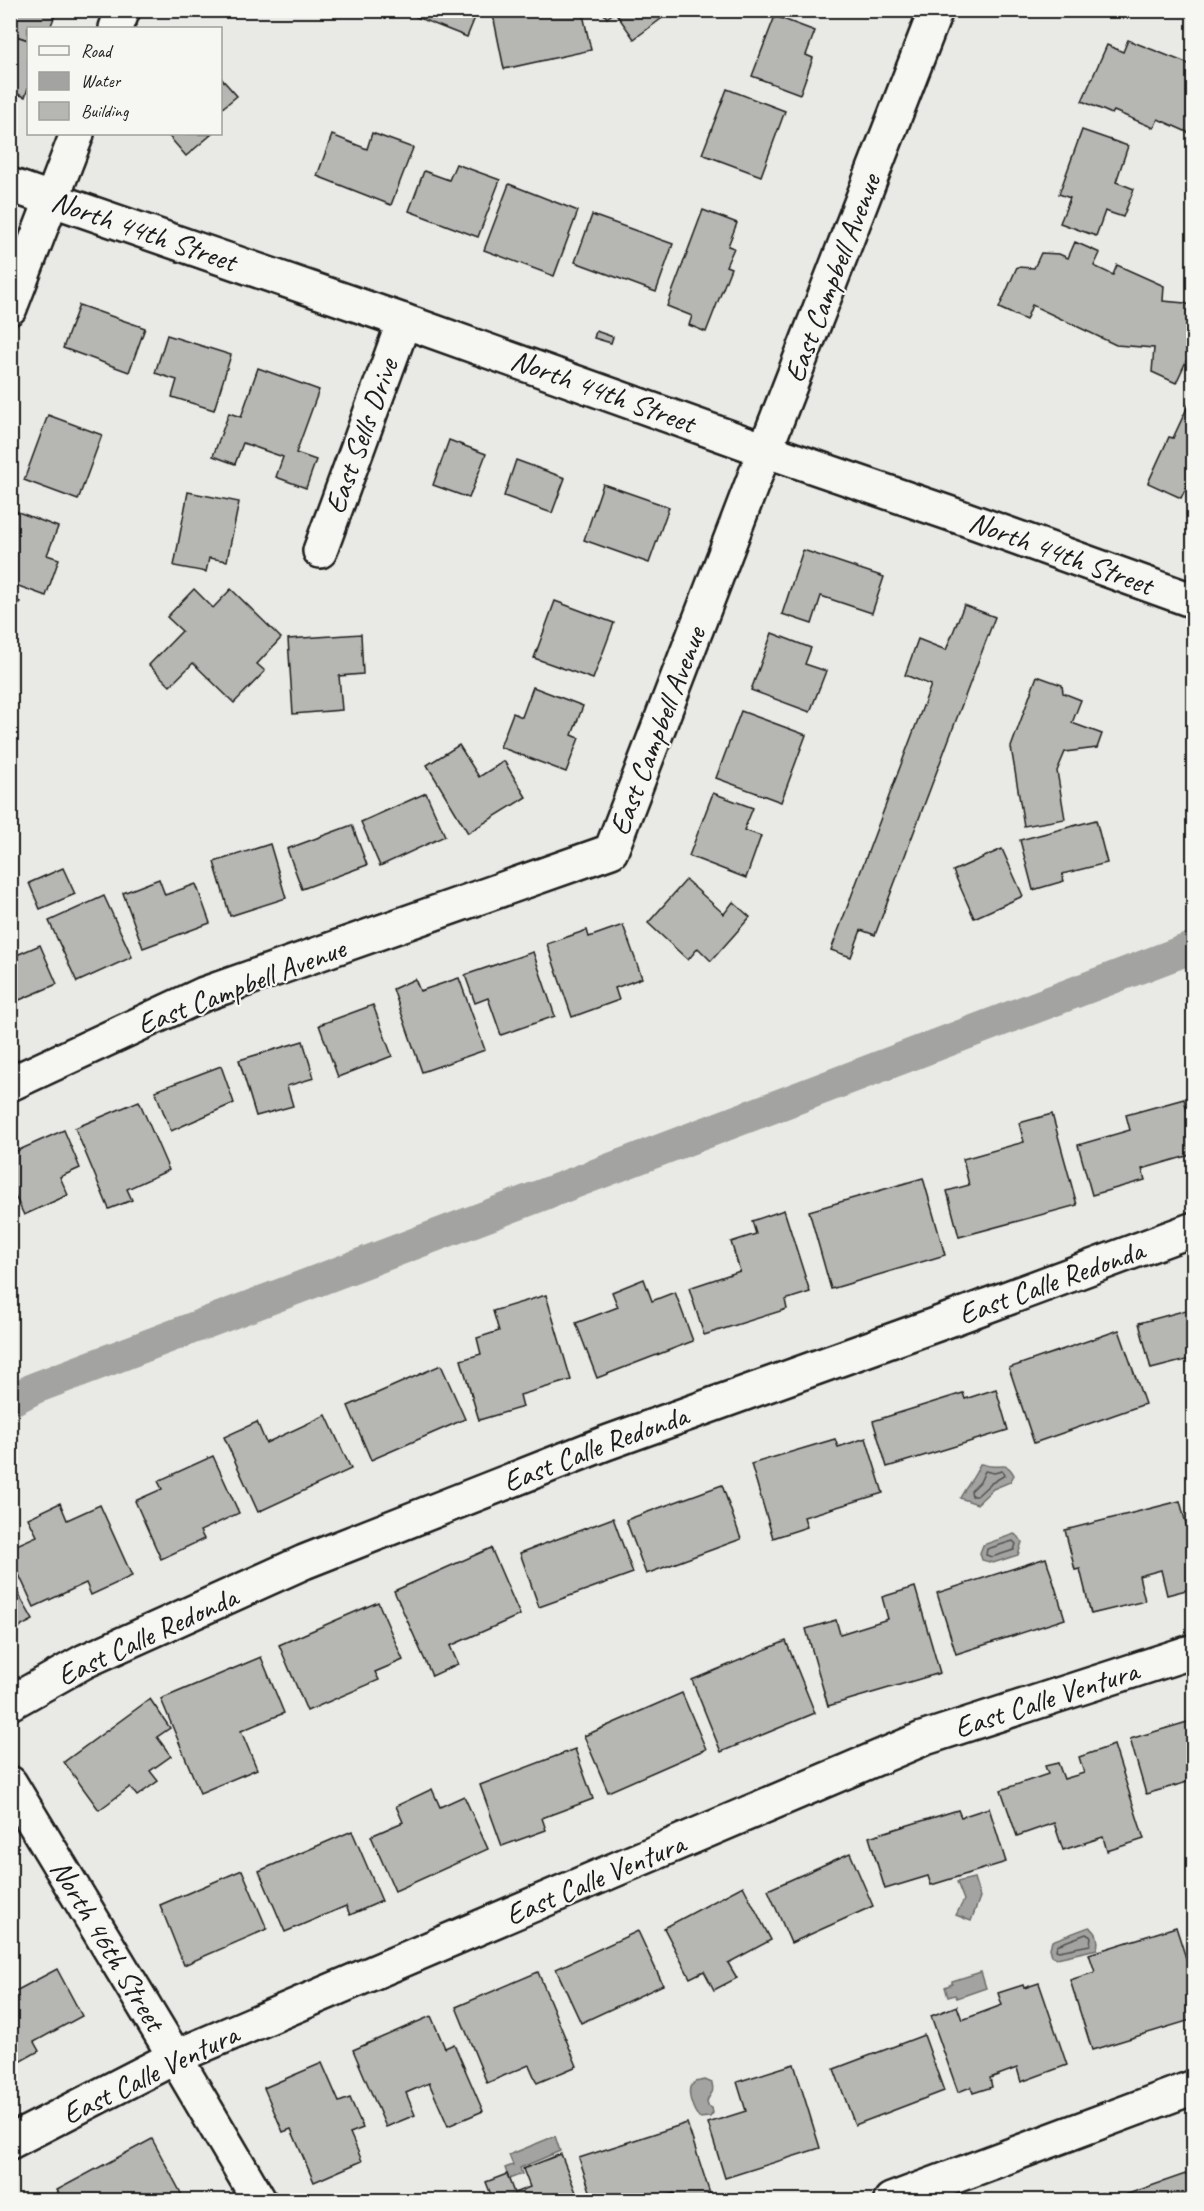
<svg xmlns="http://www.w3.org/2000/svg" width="1204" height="2211" viewBox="0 0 1204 2211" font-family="Caveat,sans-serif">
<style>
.water{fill:#a3a3a1;stroke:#6d6d6c;stroke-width:1.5}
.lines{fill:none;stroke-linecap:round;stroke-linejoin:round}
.shore{stroke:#525251;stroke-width:1.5}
.canal{stroke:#a3a3a1;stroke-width:32}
.building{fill:#b6b6b3;stroke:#1c1c1c;stroke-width:1.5}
.street-casing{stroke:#1c1c1c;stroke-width:38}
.secondary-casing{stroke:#1c1c1c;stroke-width:38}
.primary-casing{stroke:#1c1c1c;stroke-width:38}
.street{stroke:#f6f6f2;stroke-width:33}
.secondary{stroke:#f6f6f2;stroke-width:33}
.primary{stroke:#f6f6f2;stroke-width:33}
.labels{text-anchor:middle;stroke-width:4.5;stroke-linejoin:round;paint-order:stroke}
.street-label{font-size:30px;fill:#1c1c1c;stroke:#f6f6f2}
</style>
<rect width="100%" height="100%" fill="#e9e9e5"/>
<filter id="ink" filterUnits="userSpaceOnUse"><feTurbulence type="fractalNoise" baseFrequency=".0167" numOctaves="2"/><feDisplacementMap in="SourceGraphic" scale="12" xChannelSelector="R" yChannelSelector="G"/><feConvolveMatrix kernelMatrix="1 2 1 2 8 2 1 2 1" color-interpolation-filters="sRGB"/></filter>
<g filter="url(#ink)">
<g class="water">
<path d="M980 1464C984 1464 988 1466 991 1466 1003 1468 1006 1461 1014 1475L1010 1482 993 1489 977 1504 960 1498C967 1485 975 1477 980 1464Z"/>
<polygon points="1014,1534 1019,1537 1022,1542 1018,1555 993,1563 982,1560 980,1553 983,1545"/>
<polygon points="974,1878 980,1897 971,1921 956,1915 964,1900 957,1882"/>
<path d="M1089 1927C1098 1932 1099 1940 1097 1949L1057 1958 1052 1956 1050 1948 1052 1941Z"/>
<polygon points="981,1972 986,1988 957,1998 955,1995 948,1997 945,1987 952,1984 952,1981"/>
<path d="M705 2080 712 2083C715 2095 709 2093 707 2102L708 2106 712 2108 713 2113 710 2117 699 2118C693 2110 688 2097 690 2087L695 2082Z"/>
<polygon points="555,2136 560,2151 520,2168 522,2174 509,2179 505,2168 513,2165 509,2155"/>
</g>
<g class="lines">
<g class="shore">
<polygon points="985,1471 994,1473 1002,1471 1005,1475 990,1484 977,1496 972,1496 971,1491 980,1482"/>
<polygon points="1013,1541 1016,1544 1014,1550 992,1557 986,1555 987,1549"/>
<polygon points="1086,1934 1091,1937 1090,1945 1059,1951 1056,1950 1057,1945"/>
</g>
<polyline class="canal" points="10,1401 35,1388 1194,947"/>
</g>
<g class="building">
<polygon points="10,10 57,10 50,28 28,28 28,40 10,34"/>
<polygon points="399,10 478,10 467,37"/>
<polygon points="492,10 582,10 591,50 504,69"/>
<polygon points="601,10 673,10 634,39 615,12 607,18"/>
<polygon points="775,16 815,31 806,55 813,58 800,94 752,76"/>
<polygon points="10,34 28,40 28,88 25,97 10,91"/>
<polygon points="1128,40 1194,66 1194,135 1158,119 1154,128 1114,111 1112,114 1082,101 1107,45 1123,52"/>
<polygon points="220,77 237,96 220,110"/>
<polygon points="727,89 785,111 761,176 702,154"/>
<polygon points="1082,130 1128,146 1116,182 1134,189 1123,217 1105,211 1096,236 1060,223 1070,198 1059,194"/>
<polygon points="372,133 413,148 391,205 317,176 332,135 367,149"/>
<polygon points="167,134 212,134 186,156"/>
<polygon points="456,164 500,180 478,237 409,211 424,171 449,180"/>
<polygon points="509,184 578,211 554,276 484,250"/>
<polygon points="703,210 737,223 728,246 734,248 726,266 731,268 706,332 689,325 692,316 667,306"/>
<polygon points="592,215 673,244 656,292 575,262"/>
<polygon points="1075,242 1100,253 1094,266 1113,275 1117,265 1164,286 1163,301 1185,303 1194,307 1194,344 1176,383 1152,372 1154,348 1116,345 1032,305 1026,320 999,308 1017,267 1034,268 1041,253 1059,254 1068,258"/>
<polygon points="79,305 145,328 129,372 63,348"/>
<polygon points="596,331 613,337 611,343 594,338"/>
<polygon points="167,335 231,355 214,410 172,397 177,380 155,373"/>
<polygon points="258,368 319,390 296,453 316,460 306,488 276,477 283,457 243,443 235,464 213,456 229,413 241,417"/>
<polygon points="1194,393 1194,484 1189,482 1181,498 1148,483 1169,437 1173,438"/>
<polygon points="48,415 102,435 78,500 24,480"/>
<polygon points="449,440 486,454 469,498 433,485"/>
<polygon points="516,460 565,478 552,513 504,496"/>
<polygon points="603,484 669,507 649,563 584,540"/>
<polygon points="188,492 239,502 227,561 209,558 206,572 174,566"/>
<polygon points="10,509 58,527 47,555 59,559 46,596 10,583"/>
<polygon points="803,550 884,577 872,613 821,596 812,624 782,614"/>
<polygon points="194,589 213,608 231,589 281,638 257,664 265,671 234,703 193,663 170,686 149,665 182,631 167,617"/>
<polygon points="10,598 20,602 10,628"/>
<polygon points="555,601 614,623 593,679 534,658"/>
<polygon points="964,605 995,617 875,935 861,930 851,957 831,950 931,685 905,675 918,639 946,650"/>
<polygon points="772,633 811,648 805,664 826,671 810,712 751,690"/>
<polygon points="361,634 363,674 339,676 342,710 293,714 288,639"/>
<polygon points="1037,676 1062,685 1063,693 1081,700 1072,723 1102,734 1097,748 1065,752 1057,771 1065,819 1024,826 1011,747"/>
<polygon points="533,687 583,706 572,735 579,738 566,772 500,747 513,713 522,717"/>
<polygon points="741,711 806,735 781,802 716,778"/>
<polygon points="459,745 479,777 504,761 526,797 468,833 427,765"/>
<polygon points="426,793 445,836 380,866 361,822"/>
<polygon points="713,793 753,808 744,830 761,836 746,878 689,856"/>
<polygon points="1096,820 1107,863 1062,874 1064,881 1033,890 1020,840"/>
<polygon points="352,825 367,865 302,889 287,849"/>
<polygon points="270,844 286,898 230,916 214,862"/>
<polygon points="1002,849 1023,896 974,918 953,871"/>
<polygon points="63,868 75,894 40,909 29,883"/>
<polygon points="159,879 165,895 196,884 210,923 143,948 123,893"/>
<polygon points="686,880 724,914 733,902 750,917 711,961 698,948 688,960 648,923"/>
<polygon points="104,896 132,957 77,982 49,921"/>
<polygon points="623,925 642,978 615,988 619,1000 572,1017 547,944 587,930 589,937"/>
<polygon points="40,945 57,984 10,1004 10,954 12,957"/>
<polygon points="533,952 555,1016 501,1035 488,998 475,1003 465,975"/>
<polygon points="459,978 485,1050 422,1072 393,989 415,979 420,991"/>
<polygon points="373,1005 392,1056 338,1077 319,1025"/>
<polygon points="303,1041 314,1078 287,1086 293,1106 256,1116 239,1060"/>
<polygon points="221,1066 234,1103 171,1131 155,1091"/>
<polygon points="1184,1099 1194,1136 1194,1154 1142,1169 1145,1180 1092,1195 1078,1145 1130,1130 1126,1115"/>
<polygon points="139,1101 169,1170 127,1189 132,1200 109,1209 75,1128"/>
<polygon points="1052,1114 1077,1205 959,1237 947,1191 969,1185 963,1159 1024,1142 1019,1123"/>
<polygon points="64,1130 80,1168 60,1177 68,1195 24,1215 10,1185 10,1154"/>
<polygon points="923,1178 945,1255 831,1289 809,1211"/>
<polygon points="784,1210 810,1292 785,1300 787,1309 704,1335 689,1288 740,1271 731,1242 756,1234 752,1221"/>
<polygon points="644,1279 652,1301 675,1292 693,1341 597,1378 576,1323 618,1307 612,1292"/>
<polygon points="546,1295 571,1380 520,1395 523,1407 479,1420 461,1360 481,1354 477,1338 499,1331 493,1311"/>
<polygon points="1194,1308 1194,1358 1151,1369 1139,1323"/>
<polygon points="1119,1330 1145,1404 1034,1443 1009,1368"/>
<polygon points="441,1365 465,1419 371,1460 348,1406"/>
<polygon points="996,1389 1008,1430 887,1467 873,1421 963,1393 965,1399"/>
<polygon points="326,1415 351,1469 258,1512 224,1437 257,1422 266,1443"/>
<polygon points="866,1438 883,1493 804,1517 807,1527 773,1538 751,1464 835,1439 838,1447"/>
<polygon points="213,1456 239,1513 200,1531 204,1539 161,1559 135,1501 162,1489 158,1481"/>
<polygon points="722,1485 741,1539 646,1574 626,1520"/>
<polygon points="1180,1501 1194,1554 1194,1588 1167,1595 1161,1570 1139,1576 1145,1601 1091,1614 1080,1569 1075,1570 1065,1530"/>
<polygon points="60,1503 67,1520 100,1505 132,1576 91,1595 86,1583 34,1607 10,1555 10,1548 37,1536 28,1518"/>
<polygon points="613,1518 633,1573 539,1607 520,1553"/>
<polygon points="491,1548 520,1615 450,1646 458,1664 432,1676 394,1591"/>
<polygon points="1046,1558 1065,1619 956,1654 937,1593"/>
<polygon points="10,1579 33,1620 10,1632"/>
<polygon points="915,1587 940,1673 828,1706 806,1629 836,1620 840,1634 888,1619 882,1597"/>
<polygon points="378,1602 403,1660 375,1672 379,1680 307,1711 279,1645"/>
<polygon points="786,1641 815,1713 721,1752 692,1680"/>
<polygon points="261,1657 284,1713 241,1731 257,1769 200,1793 161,1699"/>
<polygon points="682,1693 706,1749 608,1792 584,1736"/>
<polygon points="150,1699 170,1728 157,1737 171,1756 150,1771 158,1781 137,1796 130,1787 99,1810 64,1762"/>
<polygon points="1194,1720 1194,1788 1191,1781 1146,1794 1130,1739"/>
<polygon points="1114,1745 1144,1839 1107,1851 1103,1837 1063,1850 1054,1823 1017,1836 1001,1790 1048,1774 1045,1766 1058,1763 1064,1779 1084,1773 1079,1757"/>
<polygon points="575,1749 593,1799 542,1818 546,1830 502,1846 480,1785"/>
<polygon points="432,1789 440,1807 464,1796 488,1849 395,1891 371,1836 403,1822 396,1806"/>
<polygon points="989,1808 1006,1862 931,1885 928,1876 885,1889 869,1837 958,1810 961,1817"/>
<polygon points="352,1831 382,1901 350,1915 346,1906 285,1932 259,1871"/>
<polygon points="850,1853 873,1906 791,1943 768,1890"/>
<polygon points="242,1870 267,1929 184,1965 160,1905"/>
<polygon points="743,1886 771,1940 728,1963 737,1978 714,1990 704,1971 690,1978 664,1928"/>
<polygon points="1176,1927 1194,1983 1194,2019 1092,2050 1070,1980 1095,1972 1089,1954"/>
<polygon points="638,1931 663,1985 581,2023 556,1969"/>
<polygon points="57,1969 82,2016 34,2042 39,2051 10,2067 10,1994"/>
<polygon points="538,1972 577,2066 537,2083 529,2065 487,2083 456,2007"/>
<polygon points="1039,1983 1067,2065 1021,2082 1017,2068 990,2078 992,2087 973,2093 971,2087 958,2092 931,2016 957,2006 962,2020 1002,2005 998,1993 1023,1985 1024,1988"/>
<polygon points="431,2016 445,2048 454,2044 483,2111 448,2126 429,2083 406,2093 415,2115 386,2127 353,2050"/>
<polygon points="924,2035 944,2091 855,2125 834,2069"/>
<polygon points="322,2063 339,2102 350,2098 363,2128 350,2133 362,2161 314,2182 291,2129 283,2132 264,2088"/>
<polygon points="794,2064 820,2148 725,2178 708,2123 746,2111 737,2082"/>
<polygon points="687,2123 712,2200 676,2200 674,2193 652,2200 593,2200 579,2158"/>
<polygon points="152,2139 183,2197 178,2200 63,2200 57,2190"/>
<polygon points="561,2154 579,2200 493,2200 486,2182 507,2174 514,2193 530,2187 523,2169"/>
<polygon points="1194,2171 1194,2200 1123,2200 1122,2196"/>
<polygon points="1102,2193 1104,2200 1078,2200"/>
</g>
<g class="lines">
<g class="street-casing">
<g id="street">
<polyline points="116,28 123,10"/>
<polyline points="10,308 77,134"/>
<polyline points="320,551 404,321"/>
<polyline points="10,1084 204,994 611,851 765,450"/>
<path id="s1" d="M10 1703 85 1661 304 1562 606 1443 943 1322 1194 1229"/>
<polyline points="10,1783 175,2057 259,2200"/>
<polyline points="10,2142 175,2057 922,1739 1194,1651"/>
<polyline points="891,2200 1194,2087"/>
</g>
</g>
<g class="secondary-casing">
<polyline id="secondary" points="765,450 936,10"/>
</g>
<g class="primary-casing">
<polyline id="primary" points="10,185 404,321 765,450 963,518 1194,601"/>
</g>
<use href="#street" class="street"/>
<use href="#secondary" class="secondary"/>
<use href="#primary" class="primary"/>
</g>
</g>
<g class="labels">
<g class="street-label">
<text transform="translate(144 231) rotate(19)" y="10">North 44th Street</text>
<text transform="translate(832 278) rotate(-69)" y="10">East Campbell Avenue</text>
<text transform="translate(603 391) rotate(20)" y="10">North 44th Street</text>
<text transform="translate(361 436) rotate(-70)" y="10">East Sells Drive</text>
<text transform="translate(1061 553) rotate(20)" y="10">North 44th Street</text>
<text transform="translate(657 731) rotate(-69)" y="10">East Campbell Avenue</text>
<text transform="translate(241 986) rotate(-21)" y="10">East Campbell Avenue</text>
<text transform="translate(1051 1282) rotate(-20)" y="10">East Calle Redonda</text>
<text dy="10" stroke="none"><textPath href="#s1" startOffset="639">East Calle Redonda</textPath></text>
<text transform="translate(147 1636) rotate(-25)" y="10">East Calle Redonda</text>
<text transform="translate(1046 1699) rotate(-18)" y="10">East Calle Ventura</text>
<text transform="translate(595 1879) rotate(-23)" y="10">East Calle Ventura</text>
<text transform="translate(108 1945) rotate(59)" y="10">North 46th Street</text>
<text transform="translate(150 2074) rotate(-26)" y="10">East Calle Ventura</text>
</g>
</g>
<rect width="1204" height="2211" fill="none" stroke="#f6f6f2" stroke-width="36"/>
<rect x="18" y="18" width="1168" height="2175" fill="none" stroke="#1c1c1c" stroke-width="2" filter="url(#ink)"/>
<rect x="27" y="27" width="195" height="108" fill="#f6f6f2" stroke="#9f9f9c" stroke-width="1.5"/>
<rect x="39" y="46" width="30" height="9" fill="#f6f6f2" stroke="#9f9f9c" stroke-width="1.5"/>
<text x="81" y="57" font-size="18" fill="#1c1c1c">Road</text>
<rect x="39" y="72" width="30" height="18" fill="#a3a3a1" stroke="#9f9f9c" stroke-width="1.5"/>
<text x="81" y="87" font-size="18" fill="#1c1c1c">Water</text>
<rect x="39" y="102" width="30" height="18" fill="#b6b6b3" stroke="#9f9f9c" stroke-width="1.5"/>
<text x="81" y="117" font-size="18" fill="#1c1c1c">Building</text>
</svg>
